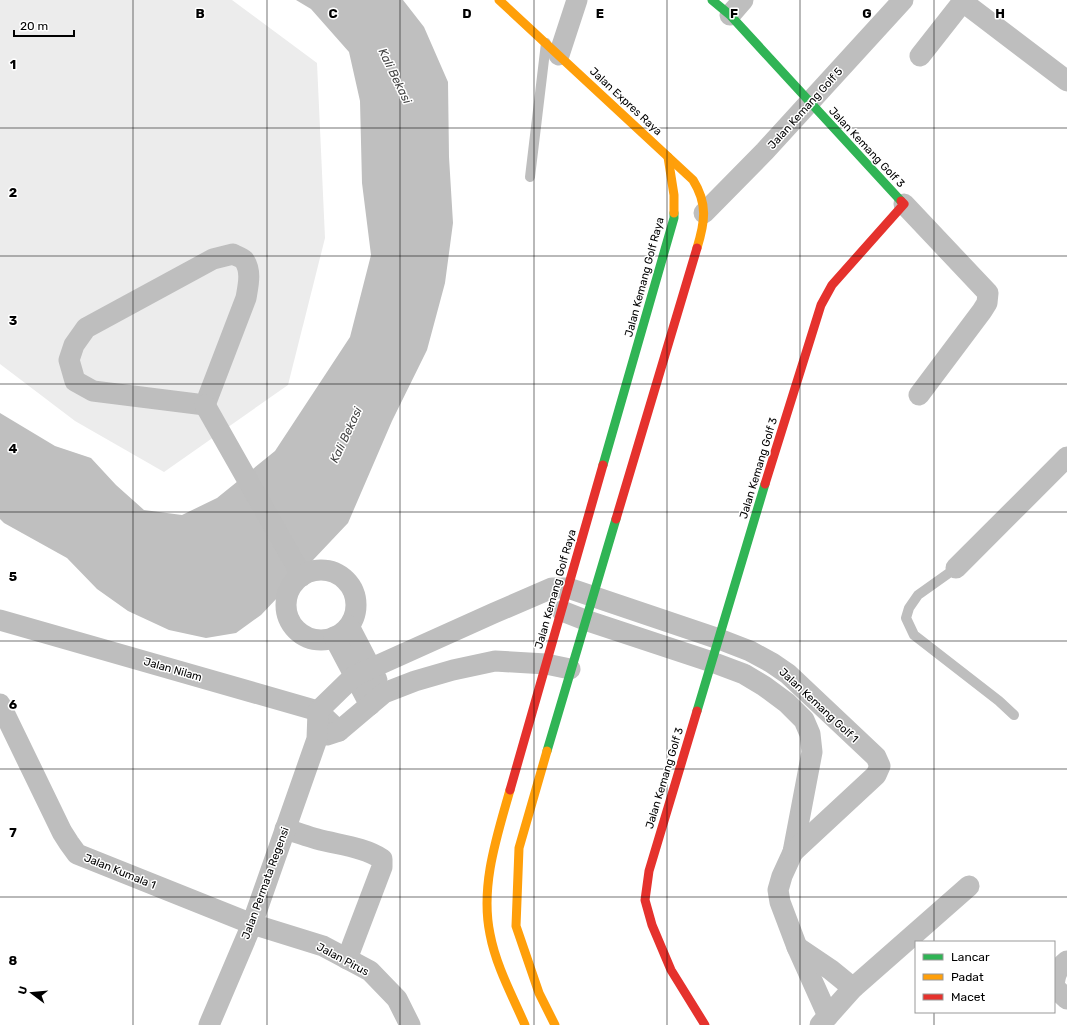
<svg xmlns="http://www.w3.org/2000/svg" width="1067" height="1025" viewBox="0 0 1067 1025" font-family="Rubik,sans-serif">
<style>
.green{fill:#ececec}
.water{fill:#bfbfbf}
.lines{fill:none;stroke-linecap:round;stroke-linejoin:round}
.lane{stroke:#bebebe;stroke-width:10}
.street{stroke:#bebebe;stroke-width:21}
.fast{stroke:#30b455;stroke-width:9}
.slow{stroke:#ff9f0a;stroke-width:9}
.jam{stroke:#e5322d;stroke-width:9}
.grid{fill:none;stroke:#000;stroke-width:1;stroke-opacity:0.55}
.labels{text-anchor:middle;stroke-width:3;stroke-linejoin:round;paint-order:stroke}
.street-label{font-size:11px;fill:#000;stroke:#fff}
.water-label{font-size:12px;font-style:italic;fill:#444;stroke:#fff}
.grid-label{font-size:13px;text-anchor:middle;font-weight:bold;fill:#000;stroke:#fff;stroke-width:3;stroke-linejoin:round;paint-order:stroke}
</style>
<rect width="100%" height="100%" fill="#fff"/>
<polygon class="green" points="0,0 232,0 317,63 325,238 288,385 164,472 75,421 0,364"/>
<polygon class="water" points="296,0 403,0 424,27 448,82 449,157 453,223 445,283 427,350 392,421 348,523 261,615 236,633 206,638 169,630 128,611 97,589 67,558 4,523 0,519 0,413 55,446 91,458 116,485 144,510 182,515 217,498 275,451 350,337 371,255 362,183 360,101 349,52 311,9"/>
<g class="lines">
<g class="lane">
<polyline points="530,177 546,43"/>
<polyline points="956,568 918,595 909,608 906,618 914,635 999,701 1014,715"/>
</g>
<g class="street">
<polyline points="963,2 1067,81"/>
<polyline points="730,15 743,0"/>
<polyline points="559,55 577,0"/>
<polyline points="920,56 964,0"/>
<polyline points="904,204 988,293 987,303 982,311 919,395"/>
<polyline points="704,213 765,151 903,0"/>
<path d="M233 254C236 256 241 257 244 260 252 271 248 286 246 298L205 405 93 391 75 381 69 360 74 345 86 328 213 259Z"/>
<polyline points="205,405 302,576"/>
<polyline points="956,568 1067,457"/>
<circle cx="321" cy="605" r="35"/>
<polyline points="562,611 585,620 712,662 744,674 764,686 787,703 804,720 810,734 812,752 793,852 782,876 778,890 780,902 797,947 828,1016"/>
<polyline points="0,620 318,711 339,731"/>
<polyline points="349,626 377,680"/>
<polyline points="334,637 370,705"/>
<polyline points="0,704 62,832 69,843 77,854 252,924 323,946 370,971 397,999 410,1025"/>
<polyline points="327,735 339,731 384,693 415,681 453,670 495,661 546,664 570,669"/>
<path d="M285 829C296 832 306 836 317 839 339 845 364 847 382 859V867L347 959"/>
<polyline points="797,947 831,970 853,988"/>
<path d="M1067 961C1057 969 1055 974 1054 987L1067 999"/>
<polyline points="209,1025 252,924 317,739 318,711 354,676 494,613 552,588 568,588 719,639 750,651 772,663 788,674 876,757 880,766 876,775 793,852"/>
<polyline points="820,1025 853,988 969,886"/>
</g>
<g class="fast">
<polyline points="712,0 730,15 901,201"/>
<polyline points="603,465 674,218 674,213"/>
<polyline points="697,711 765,484"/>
<polyline points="547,751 616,519"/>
</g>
<g class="slow">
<path d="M499 0 693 180C708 204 705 222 697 248"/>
<polyline points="668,157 674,195 674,213"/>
<polyline points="547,751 519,848 516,926 539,993 555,1025"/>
<path d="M510 790C497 836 480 886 490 934 496 966 512 995 525 1025"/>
</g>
<g class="jam">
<polyline points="765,484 821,305 832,285 904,204 901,201"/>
<polyline points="616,519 697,248"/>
<polyline points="697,711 649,871 645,900 652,925 671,970 705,1025"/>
<polyline points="510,790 603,465"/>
</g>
</g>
<path class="grid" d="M133 0V1025M267 0V1025M400 0V1025M534 0V1025M667 0V1025M800 0V1025M934 0V942M0 128H1067M0 256H1067M0 384H1067M0 512H1067M0 641H1067M0 769H1067M0 897H1067M934 1012V1025"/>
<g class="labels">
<g class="street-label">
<text transform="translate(626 101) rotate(43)" y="4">Jalan Expres Raya</text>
<text transform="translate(805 108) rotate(-48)" y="4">Jalan Kemang Golf 5</text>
<text transform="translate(867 147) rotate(47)" y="4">Jalan Kemang Golf 3</text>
<text transform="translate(644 277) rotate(-75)" y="4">Jalan Kemang Golf Raya</text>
<text transform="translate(758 468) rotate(-73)" y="4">Jalan Kemang Golf 3</text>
<text transform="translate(555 589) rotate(-74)" y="4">Jalan Kemang Golf Raya</text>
<text transform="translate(173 669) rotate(16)" y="4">Jalan Nilam</text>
<text transform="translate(819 705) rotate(43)" y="4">Jalan Kemang Golf 1</text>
<text transform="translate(664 778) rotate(-73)" y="4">Jalan Kemang Golf 3</text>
<text transform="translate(120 871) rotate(22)" y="4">Jalan Kumala 1</text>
<text transform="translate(265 883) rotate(-70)" y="4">Jalan Permata Regensi</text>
<text transform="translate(343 959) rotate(28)" y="4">Jalan Pirus</text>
</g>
<g class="water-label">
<text transform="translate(395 76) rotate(64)" y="4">Kali Bekasi</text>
<text transform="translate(346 435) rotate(-65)" y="4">Kali Bekasi</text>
</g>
</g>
<g class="grid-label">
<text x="200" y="18">B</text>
<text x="333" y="18">C</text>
<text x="467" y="18">D</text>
<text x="600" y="18">E</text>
<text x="734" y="18">F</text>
<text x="867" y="18">G</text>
<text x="1000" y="18">H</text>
<text x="13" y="69">1</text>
<text x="13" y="197">2</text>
<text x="13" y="325">3</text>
<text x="13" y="453">4</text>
<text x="13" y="581">5</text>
<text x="13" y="709">6</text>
<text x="13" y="837">7</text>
<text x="13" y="965">8</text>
</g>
<rect x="915" y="941" width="140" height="72" fill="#ffffff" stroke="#999999"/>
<rect x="923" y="954" width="20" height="6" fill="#30b455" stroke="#999999"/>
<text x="951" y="961" font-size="12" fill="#000000">Lancar</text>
<rect x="923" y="974" width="20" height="6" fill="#ff9f0a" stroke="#999999"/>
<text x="951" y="981" font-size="12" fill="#000000">Padat</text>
<rect x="923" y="994" width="20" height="6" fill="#e5322d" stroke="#999999"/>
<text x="951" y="1001" font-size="12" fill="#000000">Macet</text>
<g transform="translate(32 993) rotate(286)" stroke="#ffffff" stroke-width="3" paint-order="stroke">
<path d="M0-3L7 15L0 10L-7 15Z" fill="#000000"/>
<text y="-6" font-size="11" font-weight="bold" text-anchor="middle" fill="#000000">U</text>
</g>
<path d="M14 30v6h60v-6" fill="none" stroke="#000000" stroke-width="2"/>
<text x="20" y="30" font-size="12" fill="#000000" stroke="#ffffff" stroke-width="3" paint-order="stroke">20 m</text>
</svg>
